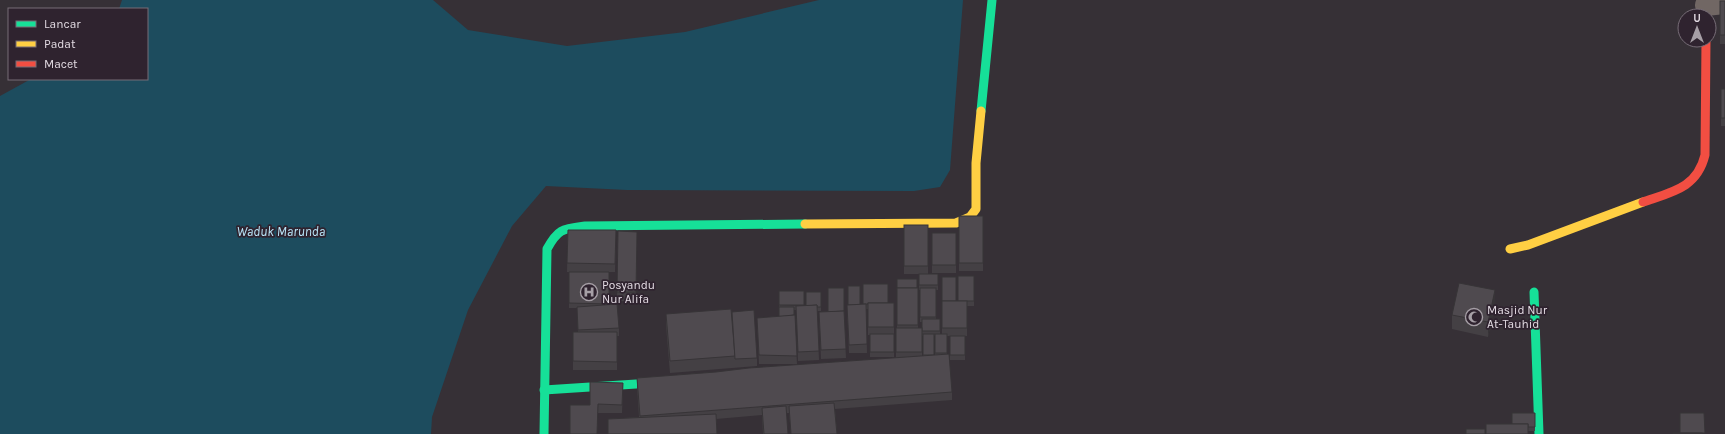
<svg xmlns="http://www.w3.org/2000/svg" width="1725" height="434" viewBox="0 0 1725 434" font-family="Karla,sans-serif">
<style>
.water{fill:#1d4c5e}
.lines{fill:none;stroke-linecap:round;stroke-linejoin:round}
.street{stroke:#716764;stroke-width:22}
.fast{stroke:#16e098;stroke-width:9}
.slow{stroke:#ffcf43;stroke-width:9}
.jam{stroke:#f24e42;stroke-width:9}
.wall{fill:#444044;fill-rule:evenodd}
.shaded-wall{fill:#373437}
.building{fill:#4f4a4f;stroke:#373437}
.labels{text-anchor:middle;stroke-width:3.5;stroke-linejoin:round;paint-order:stroke}
.poi-label{font-size:12px;fill:#e3dbe3;stroke:#2f232f;text-anchor:start}
.water-label{font-size:13px;font-style:italic;fill:#bae8fb;stroke:#2f232f}
</style>
<rect width="100%" height="100%" fill="#363036"/>
<polygon class="water" points="122,0 433,0 468,30 567,46 685,32 819,0 963,0 950,170 940,187 914,191 627,190 546,186 512,226 468,310 432,417 431,434 0,434 0,96 31,79 147,79 147,9 119,9"/>
<g class="lines">
<polyline class="street" points="1706,5 1725,3"/>
<g class="fast">
<polyline points="981,111 992,0"/>
<polyline points="1534,292 1539,434"/>
<polyline points="544,390 667,382"/>
<path d="M544 434 547 249C558 229 562 229 585 226L805 224"/>
</g>
<g class="slow">
<polyline points="805,224 956,223 970,217 976,209 976,163 981,111"/>
<polyline points="1510,249 1528,245 1643,202"/>
</g>
<path class="jam" d="M1643 202C1672 192 1697 188 1705 155L1706 40"/>
</g>
<g class="wall">
<rect x="1720" y="1" width="5" height="43"/>
<rect x="1721" y="89" width="4" height="37"/>
<rect x="959" y="216" width="24" height="55"/>
<path d="M904 225H928V274H938V290H936V319H940V334H942V301H958L974 276V306H967V336H965V360H950V336H947V354L952 392V400L835 409 837 434H791L789 413H786L788 434H763L762 415 716 419 717 434H608V419L639 417 637 387V378L716 372 896 358V328H897V279L918 288V328H922V322H920V290H919V274H904ZM922 336H923V356H922ZM934 336H935V355H934Z"/>
<polygon points="568,230 616,230 615,272 609,272 609,305 619,328 619,336 617,336 617,370 573,370 573,332 578,332 577,308 569,308 569,272 567,272"/>
<polygon points="618,231 637,232 636,301 617,301"/>
<rect x="932" y="233" width="24" height="40"/>
<polygon points="821,292 821,311 817,311 819,360 798,361 796,310 794,310 797,364 759,364 757,318 779,317 779,305 806,306"/>
<polygon points="888,303 894,303 894,357 870,357 870,335 868,335 868,309 866,309 867,353 849,353 847,305"/>
<polygon points="1495,304 1488,337 1452,329 1452,315"/>
<polygon points="732,312 757,358 757,366 670,373 666,325 666,314"/>
<polygon points="819,312 844,313 844,318 846,358 821,359"/>
<polygon points="623,383 622,413 598,413 590,405"/>
<polygon points="1535,413 1535,431 1528,431 1512,424"/>
</g>
<polygon class="shaded-wall" points="1495,290 1495,304 1488,337 1488,322"/>
<g class="building">
<rect x="1720" y="1" width="5" height="34"/>
<rect x="1721" y="89" width="4" height="29"/>
<rect x="959" y="216" width="24" height="47"/>
<rect x="904" y="225" width="24" height="41"/>
<polygon points="568,230 616,230 615,264 567,263"/>
<polygon points="618,231 637,232 636,292 617,292"/>
<rect x="932" y="233" width="24" height="32"/>
<polygon points="569,272 609,272 609,304 569,303"/>
<rect x="919" y="274" width="19" height="11"/>
<rect x="958" y="276" width="16" height="25"/>
<rect x="942" y="277" width="14" height="24"/>
<polygon points="897,279 917,279 917,288 897,288 897,290"/>
<polygon points="1459,283 1495,290 1488,322 1452,315"/>
<polygon points="863,284 888,284 888,303 868,303 868,304 863,304"/>
<rect x="848" y="286" width="12" height="19"/>
<polygon points="828,288 844,288 844,313 844,311 828,312"/>
<rect x="897" y="288" width="21" height="37"/>
<rect x="920" y="288" width="16" height="29"/>
<rect x="779" y="291" width="25" height="14"/>
<polygon points="806,292 821,292 821,307 817,307 817,305 806,306"/>
<rect x="942" y="301" width="25" height="27"/>
<rect x="868" y="303" width="26" height="24"/>
<polygon points="617,304 619,328 578,330 577,307"/>
<polygon points="866,304 867,344 849,345 847,305"/>
<polygon points="817,305 819,351 798,352 796,306"/>
<polygon points="779,307 794,307 794,315 779,317"/>
<polygon points="731,309 735,356 670,361 666,314"/>
<polygon points="754,310 757,358 735,359 732,312"/>
<polygon points="844,311 846,349 821,350 819,312"/>
<polygon points="795,315 797,356 759,355 757,318"/>
<rect x="922" y="319" width="18" height="12"/>
<rect x="896" y="328" width="26" height="24"/>
<polygon points="573,332 617,332 617,362 573,361"/>
<rect x="870" y="334" width="24" height="18"/>
<rect x="923" y="334" width="11" height="21"/>
<rect x="935" y="334" width="12" height="19"/>
<rect x="950" y="336" width="15" height="19"/>
<polygon points="949,354 952,392 640,416 637,378 716,372 749,368"/>
<polygon points="590,382 623,383 622,405 598,404 597,434 570,434 570,405 590,405"/>
<polygon points="834,403 837,434 791,434 789,406"/>
<polygon points="786,406 788,434 764,434 762,408"/>
<polygon points="1512,413 1535,413 1535,427 1528,427 1528,424 1512,424"/>
<polygon points="1680,413 1704,413 1705,433 1680,433"/>
<polygon points="716,414 717,434 608,434 608,419"/>
<rect x="1486" y="424" width="42" height="10"/>
<rect x="1466" y="429" width="19" height="5"/>
<rect x="1673" y="433" width="29" height="1"/>
</g>
<defs>
<g id="hospital-ring" transform="scale(0.9)"><circle r="9.5" fill="#2f232f" stroke="#a69fa6" stroke-width="1.5"/><path d="M-5-5h3v3.5h4V-5h3V5h-3V1.5h-4V5h-3Z" fill="#a69fa6"/></g>
<g id="mosque-ring" transform="scale(0.9)"><circle r="9.5" fill="#2f232f" stroke="#a69fa6" stroke-width="1.5"/><path d="M3.5-4.9A6 6 0 1 0 3.5 4.9A5 5 0 1 1 3.5-4.9Z" fill="#a69fa6"/></g>
</defs>
<g fill-rule="evenodd">
<use href="#hospital-ring" x="589" y="292"/>
<use href="#mosque-ring" x="1474" y="317"/>
</g>
<g class="labels">
<g class="poi-label">
<text x="602" y="289">Posyandu<tspan x="602" dy="14">Nur Alifa</tspan></text>
<text x="1487" y="314">Masjid Nur<tspan x="1487" dy="14">At-Tauhid</tspan></text>
</g>
<g class="water-label">
<text x="281" y="236">Waduk Marunda</text>
</g>
</g>
<rect x="8" y="8" width="140" height="72" fill="#2f232f" stroke="#776d77"/>
<rect x="16" y="21" width="20" height="6" fill="#16e098" stroke="#776d77"/>
<text x="44" y="28" font-size="12" fill="#e3dbe3">Lancar</text>
<rect x="16" y="41" width="20" height="6" fill="#ffcf43" stroke="#776d77"/>
<text x="44" y="48" font-size="12" fill="#e3dbe3">Padat</text>
<rect x="16" y="61" width="20" height="6" fill="#f24e42" stroke="#776d77"/>
<text x="44" y="68" font-size="12" fill="#e3dbe3">Macet</text>
<g transform="translate(1697 28)"><circle r="19" fill="#2f232f" stroke="#776d77"/>
<path d="M0-3L7 15L0 10L-7 15Z" fill="#a69fa6"/>
<text y="-6" font-size="11" font-weight="bold" text-anchor="middle" fill="#e3dbe3">U</text>
</g>
</svg>
